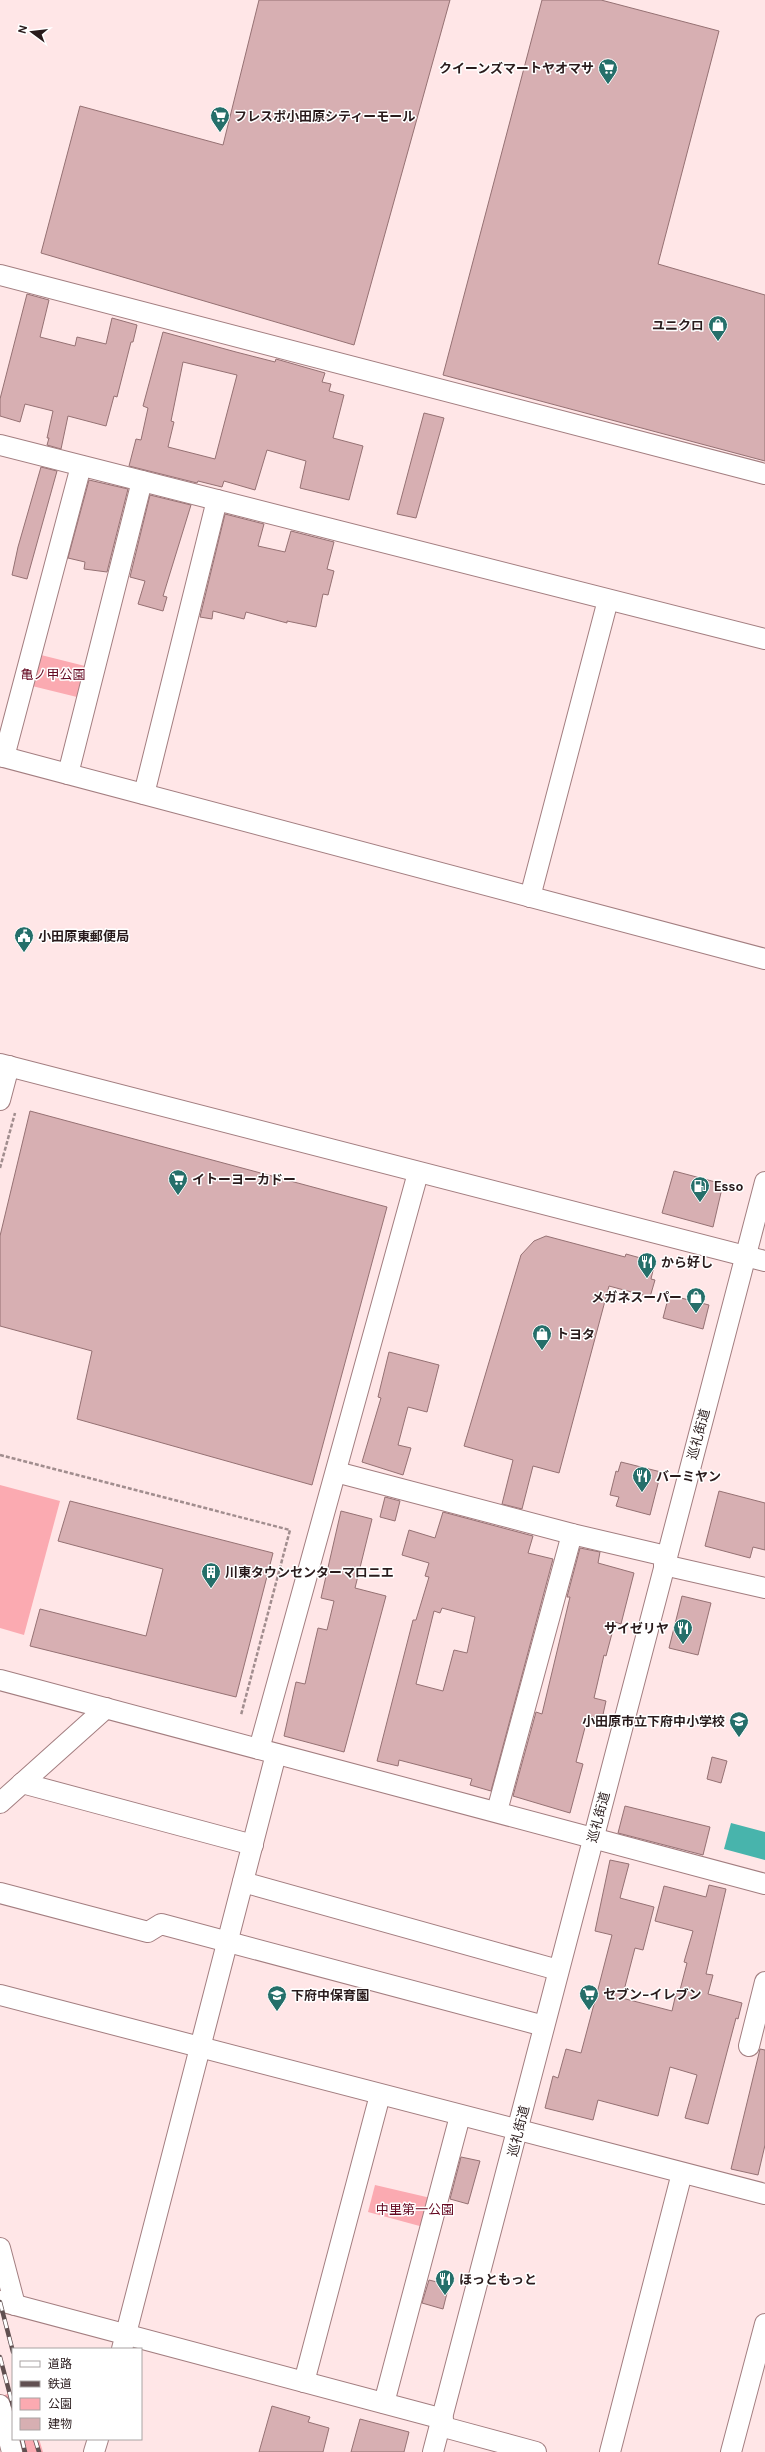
<svg xmlns="http://www.w3.org/2000/svg" width="765" height="2452" viewBox="0 0 765 2452" font-family="'DM Sans','Noto Sans JP',sans-serif">
<style>
.green{fill:#fbaab1}
.water{fill:#48b4ac}
.building{fill:#d7afb2;stroke:#957173;fill-rule:evenodd}
.lines{fill:none;stroke-linecap:round;stroke-linejoin:round}
.minor-casing{stroke:#a37e80;stroke-width:22}
.path{stroke:#a18d8e;stroke-width:2.5;stroke-dasharray:4 2;stroke-linecap:butt}
.minor{stroke:#fff;stroke-width:20}
.rail-casing{stroke:#615051;stroke-width:4.5}
.rail{stroke:#fff;stroke-width:3;stroke-dasharray:9;stroke-linecap:butt}
.labels{text-anchor:middle;stroke-width:3;stroke-linejoin:round;paint-order:stroke}
.poi-label{font-size:13px;font-weight:bold;fill:#291b1c;stroke:#fff;text-anchor:start}
.park-label{font-size:13px;fill:#640821;stroke:#fff}
.street-label{font-size:13px;fill:#291b1c;stroke:#fff}
</style>
<rect width="100%" height="100%" fill="#ffe6e7"/>
<g class="green">
<polygon points="37,654 89,667 81,698 28,685"/>
<polygon points="0,1485 60,1501 24,1635 0,1628"/>
<polygon points="375,2185 435,2199 427,2228 368,2212"/>
<polygon points="13,2392 13,2439 39,2439 43,2452 16,2452 2,2396"/>
</g>
<polygon class="water" points="731,1823 765,1832 765,1860 724,1849"/>
<g class="building">
<polygon points="259,0 450,0 354,345 41,253 80,106 223,145"/>
<polygon points="542,0 601,0 719,31 658,264 765,295 765,461 443,375"/>
<polygon points="27,294 49,300 40,337 75,346 77,337 106,344 112,318 137,325 133,342 131,342 117,397 114,396 106,426 68,416 61,449 47,445 49,438 47,438 53,411 25,404 20,422 0,416 0,399"/>
<path d="M163 332 236 352 275 362 276 359 325 373 322 382 331 384 329 391 344 395 333 438 363 446 349 500 300 488 306 461 267 450 255 490 224 481 222 487 198 481 197 483 129 466 136 439 141 440 148 408 143 406ZM183 362 237 375 215 459 168 447 174 422 171 421Z"/>
<polygon points="424,413 444,418 416,518 397,514"/>
<polygon points="41,467 57,471 27,579 12,575 18,547"/>
<polygon points="89,480 128,489 107,572 84,569 85,562 68,558"/>
<polygon points="150,495 191,505 163,596 167,597 163,611 138,604 145,581 130,577"/>
<polygon points="225,514 264,524 258,546 285,552 291,531 334,542 327,569 334,571 328,595 323,594 316,627 287,621 287,623 246,612 244,619 213,611 212,619 200,617"/>
<polygon points="30,1111 387,1207 312,1485 77,1419 92,1351 0,1326 0,1236"/>
<polygon points="674,1171 723,1184 713,1227 662,1213"/>
<polygon points="546,1236 625,1257 626,1254 655,1262 651,1279 655,1280 650,1297 609,1286 559,1473 533,1466 522,1509 502,1504 513,1460 464,1446 521,1255 534,1241"/>
<polygon points="669,1295 709,1305 703,1329 663,1318"/>
<polygon points="389,1352 439,1365 427,1412 408,1407 398,1445 411,1448 403,1475 362,1462 381,1398 378,1397"/>
<polygon points="621,1462 661,1472 650,1515 616,1506 619,1497 610,1495 616,1471 618,1472"/>
<polygon points="719,1491 765,1503 765,1550 753,1547 750,1558 705,1546"/>
<polygon points="385,1497 400,1501 395,1521 380,1517"/>
<polygon points="70,1501 273,1553 236,1697 30,1646 40,1609 146,1636 163,1569 58,1541"/>
<polygon points="341,1511 372,1519 355,1588 386,1596 344,1752 284,1736 296,1682 305,1684 318,1628 327,1630 334,1601 321,1598"/>
<path d="M443 1512 533 1536 528 1553 553 1559 491 1791 470 1785 472 1779 399 1760 398 1766 377 1761 413 1620H416L429 1577 425 1576 429 1563 402 1555 409 1530 435 1538ZM442 1608 475 1617 467 1653 454 1650 443 1691 416 1684 434 1611 440 1613Z"/>
<polygon points="580,1548 600,1552 598,1563 634,1573 621,1624 615,1622 606,1656 604,1655 594,1698 606,1701 602,1719 588,1716 576,1762 583,1764 570,1813 513,1796 536,1712 542,1714 570,1597 567,1597"/>
<polygon points="682,1596 711,1603 698,1655 669,1648"/>
<polygon points="712,1757 727,1761 721,1783 707,1779"/>
<polygon points="625,1806 710,1827 703,1855 618,1833"/>
<polygon points="610,1860 629,1864 620,1898 654,1907 643,1950 635,1948 622,1998 672,2011 677,1989 680,1990 687,1963 684,1962 693,1931 655,1921 664,1886 706,1897 709,1885 726,1889 706,1974 713,1975 708,1994 742,2003 738,2019 736,2018 708,2124 685,2118 697,2075 670,2067 658,2116 598,2100 593,2120 545,2108 553,2076 558,2078 566,2049 581,2053 597,1993 612,1935 595,1931"/>
<polygon points="760,2049 765,2050 765,2145 758,2175 731,2169"/>
<polygon points="461,2157 480,2161 468,2204 450,2199"/>
<polygon points="429,2280 449,2285 443,2309 422,2303"/>
<polygon points="272,2406 310,2417 308,2422 329,2428 323,2452 259,2452"/>
<polygon points="360,2419 409,2432 404,2452 351,2452"/>
</g>
<g class="lines">
<g class="minor-casing">
<g id="minor">
<polyline points="0,275 765,474"/>
<polyline points="0,445 765,639"/>
<polyline points="0,756 765,959"/>
<polyline points="4,757 81,466"/>
<polyline points="68,774 142,481"/>
<polyline points="144,794 217,500"/>
<polyline points="530,897 608,600"/>
<polyline points="0,1064 765,1261"/>
<polyline points="0,1100 9,1066"/>
<polyline points="336,1472 572,1534 666,1556"/>
<polyline points="664,1565 765,1588"/>
<polyline points="0,1680 765,1884"/>
<polyline points="259,1749 418,1173"/>
<polyline points="22,1783 253,1845"/>
<polyline points="0,1803 106,1708"/>
<polyline points="497,1811 572,1534"/>
<polyline points="243,1882 558,1970"/>
<polyline points="0,1893 148,1932 161,1924 544,2026"/>
<polyline points="0,1995 765,2194"/>
<polyline points="749,2046 765,1982"/>
<polyline points="0,2248 15,2305"/>
<polyline points="0,2301 443,2419"/>
<polyline points="122,2349 276,1754"/>
<polyline points="304,2382 380,2095"/>
<polyline points="384,2403 460,2116"/>
<polyline points="0,2405 12,2452"/>
<polyline points="440,2426 536,2452"/>
<polyline points="94,2452 98,2439"/>
<polyline points="433,2452 765,1182"/>
<polyline points="610,2452 682,2173"/>
<polyline points="731,2452 765,2324"/>
</g>
</g>
<g class="path">
<polyline points="0,1168 15,1113"/>
<polyline points="0,1455 290,1530 241,1715"/>
</g>
<use href="#minor" class="minor"/>
<g class="rail-casing">
<g id="rail">
<polyline points="0,2302 13,2352"/>
<polyline points="0,2357 13,2406"/>
<polyline points="22,2439 25,2452"/>
<polyline points="35,2439 39,2452"/>
</g>
</g>
<use href="#rail" class="rail"/>
</g>
<defs>
<g id="supermarket-pin" transform="scale(1)"><path d="M0 17L-7.5 6A9.5 9.5 0 1 1 7.5 6Z" fill="#256f6a" stroke="#fff"/><path d="M-6-5.5h2.5l.6 2H6L4.5 2H-2.5L-4.4-4H-6ZM-1.5 3.2a1.3 1.3 0 1 0 .1 0ZM3 3.2a1.3 1.3 0 1 0 .1 0Z" fill="#fff"/></g>
<g id="shop-pin" transform="scale(1)"><path d="M0 17L-7.5 6A9.5 9.5 0 1 1 7.5 6Z" fill="#256f6a" stroke="#fff"/><path d="M-5-2.5h2.3a2.7 3.5 0 0 1 5.4 0H5L5.5 6h-11ZM-1.5-2.5h3a1.5 2.3 0 0 0-3 0Z" fill="#fff"/></g>
<g id="civic-pin" transform="scale(1)"><path d="M0 17L-7.5 6A9.5 9.5 0 1 1 7.5 6Z" fill="#256f6a" stroke="#fff"/><path d="M-.6-6.5H3V-4.5H.6V-3L4-1V1h2V6H-6V1h2V-1L-.6-3ZM-1.2 2.5V6h2.4V2.5Z" fill="#fff"/></g>
<g id="fuel-pin" transform="scale(1)"><path d="M0 17L-7.5 6A9.5 9.5 0 1 1 7.5 6Z" fill="#256f6a" stroke="#fff"/><path d="M-5.5-6h7V0h2V4h1.3V-2.5L3-4.5l.8-.8L6-3V5H2.5V1h-1V6h-7ZM-4.2-4.7v3.2H.2V-4.7Z" fill="#fff"/></g>
<g id="restaurant-pin" transform="scale(1)"><path d="M0 17L-7.5 6A9.5 9.5 0 1 1 7.5 6Z" fill="#256f6a" stroke="#fff"/><path d="M-5-6h1v4h1v-4h1v4h1v-4h1v5L-1.5 .5V6h-2V.5L-5-1ZM5-6V6H3V1.5H1.5Q1.5-4 5-6Z" fill="#fff"/></g>
<g id="building-pin" transform="scale(1)"><path d="M0 17L-7.5 6A9.5 9.5 0 1 1 7.5 6Z" fill="#256f6a" stroke="#fff"/><path d="M-4-6H4V6H1V3H-1V6H-4ZM-2.5-4.3h1.7v1.8h-1.7ZM.8-4.3h1.7v1.8H.8ZM-2.5-1h1.7V.8h-1.7ZM.8-1h1.7V.8H.8Z" fill="#fff"/></g>
<g id="school-pin" transform="scale(1)"><path d="M0 17L-7.5 6A9.5 9.5 0 1 1 7.5 6Z" fill="#256f6a" stroke="#fff"/><path d="M0-5L7-2L0 1L-7-2ZM-4 1L0 2.5L4 1V4Q0 6-4 4Z" fill="#fff"/></g>
</defs>
<g fill-rule="evenodd">
<use href="#supermarket-pin" x="608" y="68"/>
<use href="#supermarket-pin" x="220" y="116"/>
<use href="#shop-pin" x="718" y="325"/>
<use href="#civic-pin" x="24" y="936"/>
<use href="#supermarket-pin" x="178" y="1179"/>
<use href="#fuel-pin" x="700" y="1186"/>
<use href="#restaurant-pin" x="647" y="1262"/>
<use href="#shop-pin" x="696" y="1297"/>
<use href="#shop-pin" x="542" y="1334"/>
<use href="#restaurant-pin" x="642" y="1476"/>
<use href="#building-pin" x="211" y="1572"/>
<use href="#restaurant-pin" x="683" y="1628"/>
<use href="#school-pin" x="739" y="1721"/>
<use href="#supermarket-pin" x="589" y="1994"/>
<use href="#school-pin" x="277" y="1995"/>
<use href="#restaurant-pin" x="445" y="2279"/>
</g>
<g class="labels">
<g class="poi-label">
<text x="594" y="73" text-anchor="end">クイーンズマートヤオマサ</text>
<text x="234" y="121">フレスポ小田原シティーモール</text>
<text x="704" y="330" text-anchor="end">ユニクロ</text>
<text x="38" y="941">小田原東郵便局</text>
<text x="192" y="1184">イトーヨーカドー</text>
<text x="714" y="1191">Esso</text>
<text x="661" y="1267">から好し</text>
<text x="682" y="1302" text-anchor="end">メガネスーパー</text>
<text x="556" y="1339">トヨタ</text>
<text x="656" y="1481">バーミヤン</text>
<text x="225" y="1577">川東タウンセンターマロニエ</text>
<text x="669" y="1633" text-anchor="end">サイゼリヤ</text>
<text x="725" y="1726" text-anchor="end">小田原市立下府中小学校</text>
<text x="603" y="1999">セブン-イレブン</text>
<text x="291" y="2000">下府中保育園</text>
<text x="459" y="2284">ほっともっと</text>
</g>
<g class="park-label">
<text x="53" y="679">亀ノ甲公園</text>
<text x="415" y="2214">中里第一公園</text>
</g>
<g class="street-label">
<text transform="translate(698 1434) rotate(-75)" y="5">巡礼街道</text>
<text transform="translate(598 1817) rotate(-75)" y="5">巡礼街道</text>
<text transform="translate(518 2131) rotate(-76)" y="5">巡礼街道</text>
</g>
</g>
<rect x="12" y="2348" width="130" height="92" fill="#ffffff" stroke="#a9a4a4"/>
<rect x="20" y="2361" width="20" height="6" fill="#ffffff" stroke="#a9a4a4"/>
<text x="48" y="2368" font-size="12" fill="#291b1c">道路</text>
<rect x="20" y="2381" width="20" height="6" fill="#615051" stroke="#a9a4a4"/>
<text x="48" y="2388" font-size="12" fill="#291b1c">鉄道</text>
<rect x="20" y="2398" width="20" height="12" fill="#fbaab1" stroke="#a9a4a4"/>
<text x="48" y="2408" font-size="12" fill="#291b1c">公園</text>
<rect x="20" y="2418" width="20" height="12" fill="#d7afb2" stroke="#a9a4a4"/>
<text x="48" y="2428" font-size="12" fill="#291b1c">建物</text>
<g transform="translate(32 32) rotate(285)" stroke="#ffffff" stroke-width="3" paint-order="stroke">
<path d="M0-3L7 15L0 10L-7 15Z" fill="#291b1c"/>
<text y="-6" font-size="11" font-weight="bold" text-anchor="middle" fill="#291b1c">N</text>
</g>
</svg>
